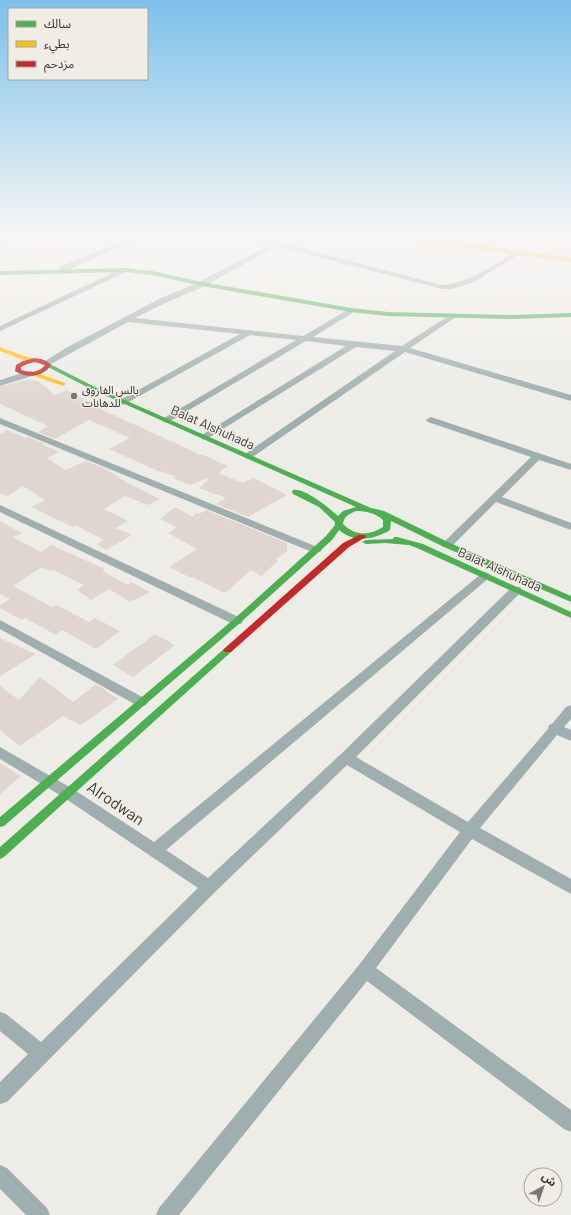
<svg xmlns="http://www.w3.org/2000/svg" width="571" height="1215" viewBox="0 0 571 1215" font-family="Barlow,'Noto Sans Arabic',sans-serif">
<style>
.building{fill:#e1d6cf}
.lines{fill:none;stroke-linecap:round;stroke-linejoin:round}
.street{fill:#9faeaf;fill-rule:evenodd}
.fast{fill:#4caf50;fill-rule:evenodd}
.slow{fill:#ffc107;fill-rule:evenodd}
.jam{fill:#c62828;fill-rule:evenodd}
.poi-dot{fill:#777672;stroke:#f0ede4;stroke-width:1.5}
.labels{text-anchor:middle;stroke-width:3;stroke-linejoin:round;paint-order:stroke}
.far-poi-label{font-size:11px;fill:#383733;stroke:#f0ede4;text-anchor:start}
.street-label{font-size:13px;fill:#383733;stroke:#f0ede4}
.near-street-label{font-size:16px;fill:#383733;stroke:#f0ede4}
</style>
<rect width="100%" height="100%" fill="#edece7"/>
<g class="building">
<polygon points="29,379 39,382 55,395 67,390 85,400 83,401 201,455 203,455 228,466 218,473 243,483 253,478 287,495 248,517 216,504 226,498 199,488 208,480 207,478 190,485 173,478 176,476 158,471 109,449 130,438 89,420 55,439 38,432 48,426 0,404 0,387"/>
<polygon points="8,430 25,438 28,437 45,444 43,445 59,452 47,458 65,470 86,461 106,469 128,483 160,499 148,505 125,496 104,509 128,521 116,528 132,535 106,550 97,544 104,540 75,525 73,527 31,507 45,500 23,486 7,496 0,493 0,434"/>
<polygon points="175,507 193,517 195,513 199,514 206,510 287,543 287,551 275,560 278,561 261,576 251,570 225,593 192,577 191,578 169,567 197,549 168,533 177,527 160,519"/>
<polygon points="0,521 22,533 13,537 41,552 51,545 105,569 102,571 128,585 131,582 150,592 130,602 109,589 91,600 77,590 84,585 53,570 51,571 42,567 13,586 52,607 56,605 89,622 95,618 120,631 96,649 62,630 56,635 25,618 21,620 0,608 0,606 10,599 0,594"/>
<polygon points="155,634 175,645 133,677 113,665"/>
<polygon points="0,638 36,654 0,676"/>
<polygon points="40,677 73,702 96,684 118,699 81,725 63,716 20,746 0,730 0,686 19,700"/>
<polygon points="0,763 21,776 0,794"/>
</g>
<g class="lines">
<g class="street">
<polygon points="8,237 17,237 0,244 0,240"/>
<polygon points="103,237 126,239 131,237 140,237 66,271 60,271 60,267 120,242 104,238"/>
<path d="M245 237H256L274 242 283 237H291L281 243 442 285C470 283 492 266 515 252H519L521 253 474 282 452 289H442L276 246 205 286 165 303 135 318 303 336 351 308 355 310 354 312 313 337 402 346 450 315 454 317 453 319 410 348 571 395V401L405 352 251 458 248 459 243 456 245 454 395 351 356 347 205 440 202 439 200 437 202 435 346 346 306 341 167 423 164 422 162 420 164 418 296 340 250 335 123 405 118 402 120 400 240 334 128 322 49 365H43L42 363 64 349 159 299 199 282 269 245Z"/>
<polygon points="494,237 501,237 487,247 483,247 483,245"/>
<polygon points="123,268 129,268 130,270 0,331 0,326"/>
<polygon points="29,371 32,372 33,374 32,376 0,386 0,380"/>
<polygon points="431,417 571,464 571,470 539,460 502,497 571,523 571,530 496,502 451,547 443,547 441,545 443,543 531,457 428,422 426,420"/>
<polygon points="0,418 320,548 322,550 320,552 312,552 0,424"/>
<polygon points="0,505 241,618 243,621 241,624 233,624 0,512"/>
<polygon points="485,572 489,574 491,576 489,578 166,850 208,878 341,754 512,587 520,587 522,590 520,593 356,757 468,822 548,729 549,725 552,724 566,707 571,705 571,719 564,727 571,730 571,741 557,735 480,828 571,879 571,894 472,839 376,968 571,1110 571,1132 564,1129 367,981 179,1215 156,1215 159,1208 359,965 460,832 347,765 215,892 7,1102 0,1104 0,1082 28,1054 0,1031 0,1012 6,1014 41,1042 198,888 63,797 0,759 0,747 73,789 154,842 481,574"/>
<polygon points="0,620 146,699 148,702 146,705 141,707 136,705 0,629"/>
<polygon points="0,1165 7,1168 47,1208 50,1215 26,1215 0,1189"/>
</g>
<g class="fast">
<polygon points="126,268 152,271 202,282 351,308 388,312 512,315 571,313 571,317 512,319 388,316 351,312 202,286 152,275 126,272 0,275 0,271"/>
<path d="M48 363 95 387 371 508 384 511 450 543 571 596V602L444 547 391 521 390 530C374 540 354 543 339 530L332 540 240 623 4 826 0 827V817L234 619 326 536 335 525V522L319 507 293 494 292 492 293 490C305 488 329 508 338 516L343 511 356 507 91 389 46 366 45 365ZM356 511C367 511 375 513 383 520V527C369 536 355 536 343 524 344 516 349 514 356 511Z"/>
<polygon points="394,537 397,537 423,544 571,612 571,618 417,548 409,545 385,543 366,544 362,542 366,540 393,539"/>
<polygon points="228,647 231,648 233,650 231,652 4,857 0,859 0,847 225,648"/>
</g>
<g class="slow">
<polygon points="398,237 412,237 571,258 571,262 401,239"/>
<polygon points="0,347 24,356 37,359 38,360 35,362 21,359 0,351"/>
<polygon points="34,372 65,383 66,384 63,386 32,375 32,373"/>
</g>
<g class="jam">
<path d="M35 358C41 359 47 360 51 365 44 377 26 379 15 371L16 365 23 361ZM35 362 45 365C39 373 30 373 21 370V367L27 364Z"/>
<polygon points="359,535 365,535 366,537 349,547 231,652 225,652 223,650 225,648 343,543"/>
</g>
</g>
<linearGradient id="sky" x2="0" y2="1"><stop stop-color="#7dc0eb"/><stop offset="0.58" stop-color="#f7f6f4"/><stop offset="1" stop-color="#f7f6f4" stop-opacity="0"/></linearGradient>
<rect width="571" height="407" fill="url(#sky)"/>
<circle class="poi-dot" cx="74" cy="396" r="4"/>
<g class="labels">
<g class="far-poi-label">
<text x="82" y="394">بالس الفاروق<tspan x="82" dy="13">للدهانات</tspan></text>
</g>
<g class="street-label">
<text transform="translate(213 427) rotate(24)" y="5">Balat Alshuhada</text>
<text transform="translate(500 569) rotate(24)" y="5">Balat Alshuhada</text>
</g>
<g class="near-street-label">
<text transform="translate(116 803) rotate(34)" y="6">Alrodwan</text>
</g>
</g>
<rect x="8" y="8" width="140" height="72" fill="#f0ede4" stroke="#a6a49d"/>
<rect x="16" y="21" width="20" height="6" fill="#4caf50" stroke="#a6a49d"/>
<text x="44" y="28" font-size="12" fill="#383733">سالك</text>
<rect x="16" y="41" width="20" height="6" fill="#ffc107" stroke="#a6a49d"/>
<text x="44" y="48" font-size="12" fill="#383733">بطيء</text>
<rect x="16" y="61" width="20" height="6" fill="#c62828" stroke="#a6a49d"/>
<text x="44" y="68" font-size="12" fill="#383733">مزدحم</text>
<g transform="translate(543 1187) rotate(40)"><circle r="19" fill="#f0ede4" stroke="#a6a49d"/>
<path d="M0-3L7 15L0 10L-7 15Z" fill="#777672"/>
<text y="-6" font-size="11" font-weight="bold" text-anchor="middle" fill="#383733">ش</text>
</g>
</svg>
